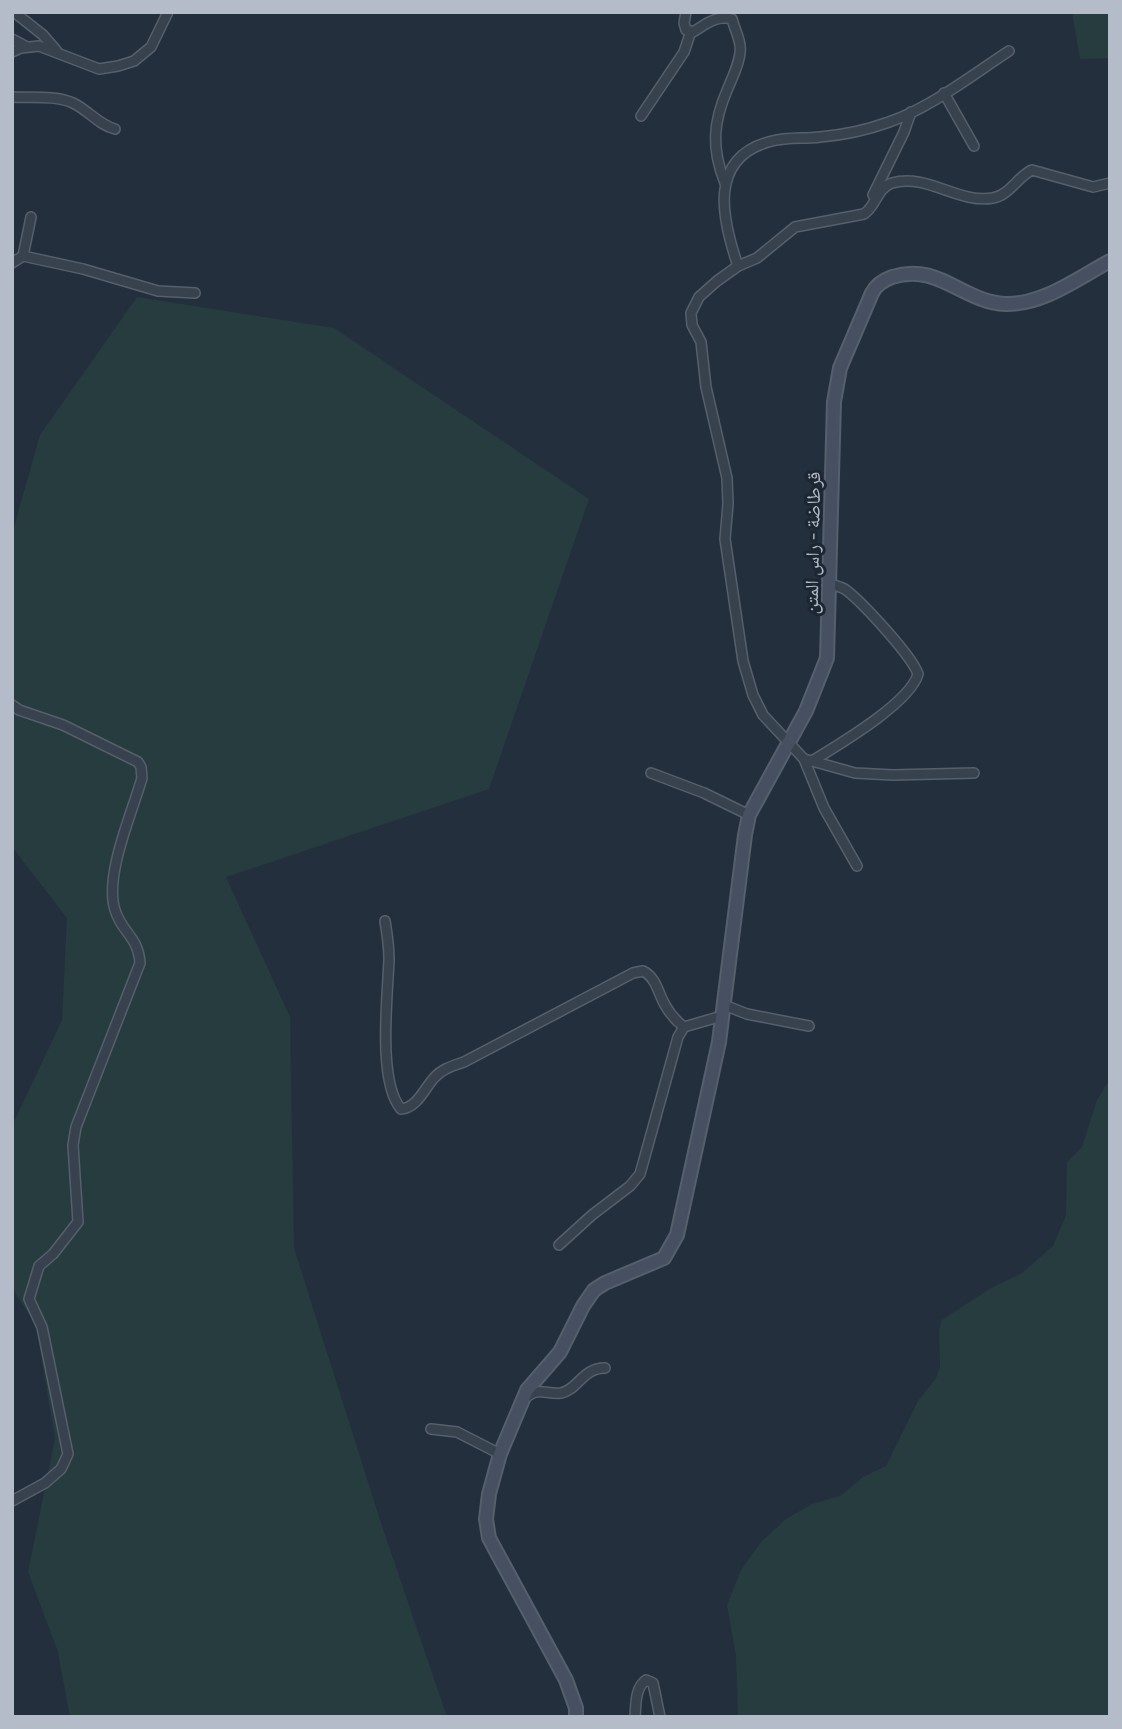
<svg xmlns="http://www.w3.org/2000/svg" width="1122" height="1729" viewBox="0 0 1122 1729" font-family="'Titillium Web','Noto Naskh Arabic',sans-serif">
<style>
.green{fill:#263c3f}
.lines{fill:none;stroke-linecap:round;stroke-linejoin:round}
.minor-casing{stroke:#565f6c;stroke-width:12}
.secondary-casing{stroke:#565f6c;stroke-width:16}
.minor{stroke:#38414e;stroke-width:9}
.secondary{stroke:#465061;stroke-width:12}
.labels{text-anchor:middle;stroke-width:6;stroke-linejoin:round;paint-order:stroke}
.street-label{font-size:19px;fill:#b4bcc9;stroke:#1d2633}
</style>
<rect width="100%" height="100%" fill="#242f3e"/>
<g class="green">
<polygon points="1072,12 1110,12 1110,58 1080,59"/>
<polygon points="137,297 334,328 589,499 489,789 226,877 290,1017 294,1248 380,1520 447,1717 70,1717 58,1652 28,1572 55,1438 36,1325 12,1288 12,1126 62,1020 67,918 12,847 12,534 40,435"/>
<polygon points="1110,1079 1110,1717 738,1717 736,1656 727,1605 741,1570 761,1542 786,1519 812,1504 840,1496 863,1477 886,1466 918,1401 936,1378 940,1367 939,1329 942,1320 989,1289 1022,1273 1053,1246 1066,1215 1067,1162 1082,1147 1097,1100"/>
</g>
<g class="lines">
<g class="minor-casing">
<g id="minor">
<polyline points="14,12 43,35 56,50"/>
<path d="M686 12 684 23 686 30 693 32C706 24 716 15 732 19 734 27 739 37 740 45 742 58 733 76 728 88 713 122 711 148 725 183"/>
<polyline points="12,39 27,47"/>
<polyline points="12,52 21,48 39,46 99,69 118,66 134,61 151,47 168,12"/>
<polyline points="944,93 974,146"/>
<path d="M12 97C31 98 56 95 73 103 88 110 99 125 115 129"/>
<polyline points="641,116 684,52 691,31"/>
<polyline points="873,195 904,132 911,112"/>
<polyline points="23,256 83,269 158,291 195,293"/>
<polyline points="12,263 23,256 31,217"/>
<path d="M738 266C722 219 707 157 772 141 788 137 804 139 820 137 843 135 867 130 889 122 930 108 972 75 1009 51"/>
<path d="M831 584C836 586 842 587 846 590 862 602 912 656 918 674 910 703 838 745 812 761L804 759 763 715 753 695 743 661 725 539 728 504 727 478 706 387 701 342 692 325 691 313 699 297 717 281 738 266 757 258 795 227 864 214C876 206 877 188 892 183 927 173 958 204 993 198 1010 195 1017 177 1032 170L1093 187 1110 183"/>
<path d="M12 705 19 710 63 725 138 762 141 767 142 778C132 813 104 876 115 910 122 933 138 936 140 963L76 1127 73 1145 78 1222 53 1254 39 1266 29 1299 42 1327 68 1454 61 1469 45 1483 12 1501"/>
<polyline points="804,759 824,808 857,866"/>
<polyline points="812,761 855,773 893,775 974,773"/>
<polyline points="651,773 704,793 749,815"/>
<path d="M385 921C387 933 389 946 389 959 388 994 377 1081 401 1109 417 1108 424 1089 434 1078 442 1069 452 1066 464 1062L633 973 643 971C656 977 658 993 665 1005 670 1014 676 1021 684 1027"/>
<polyline points="724,1005 747,1014 809,1026"/>
<polyline points="559,1245 592,1215 630,1186 640,1174 678,1037 684,1027 722,1016"/>
<path d="M523 1400C539 1385 545 1395 561 1393 578 1390 582 1368 605 1368"/>
<polyline points="431,1429 457,1432 500,1454"/>
<path d="M635 1717C636 1704 635 1688 646 1680L653 1683 660 1717"/>
</g>
</g>
<g class="secondary-casing">
<path id="secondary" d="M576 1717V1708L566 1680 489 1538 486 1519 489 1494 500 1454 527 1390 560 1352 583 1306 594 1290 605 1283 664 1258 677 1235 719 1042 745 835 749 815 806 711 827 658 834 402 840 368 872 293C876 285 884 280 892 277 938 262 963 302 1005 304 1043 305 1078 278 1110 261"/>
</g>
<use href="#minor" class="minor"/>
<use href="#secondary" class="secondary"/>
</g>
<g class="labels">
<g class="street-label">
<text transform="translate(812 543) rotate(-89)" y="7">قرطاضة - راس المتن</text>
</g>
</g>
<rect width="1122" height="1729" fill="none" stroke="#b4bcc9" stroke-width="28"/>
</svg>
